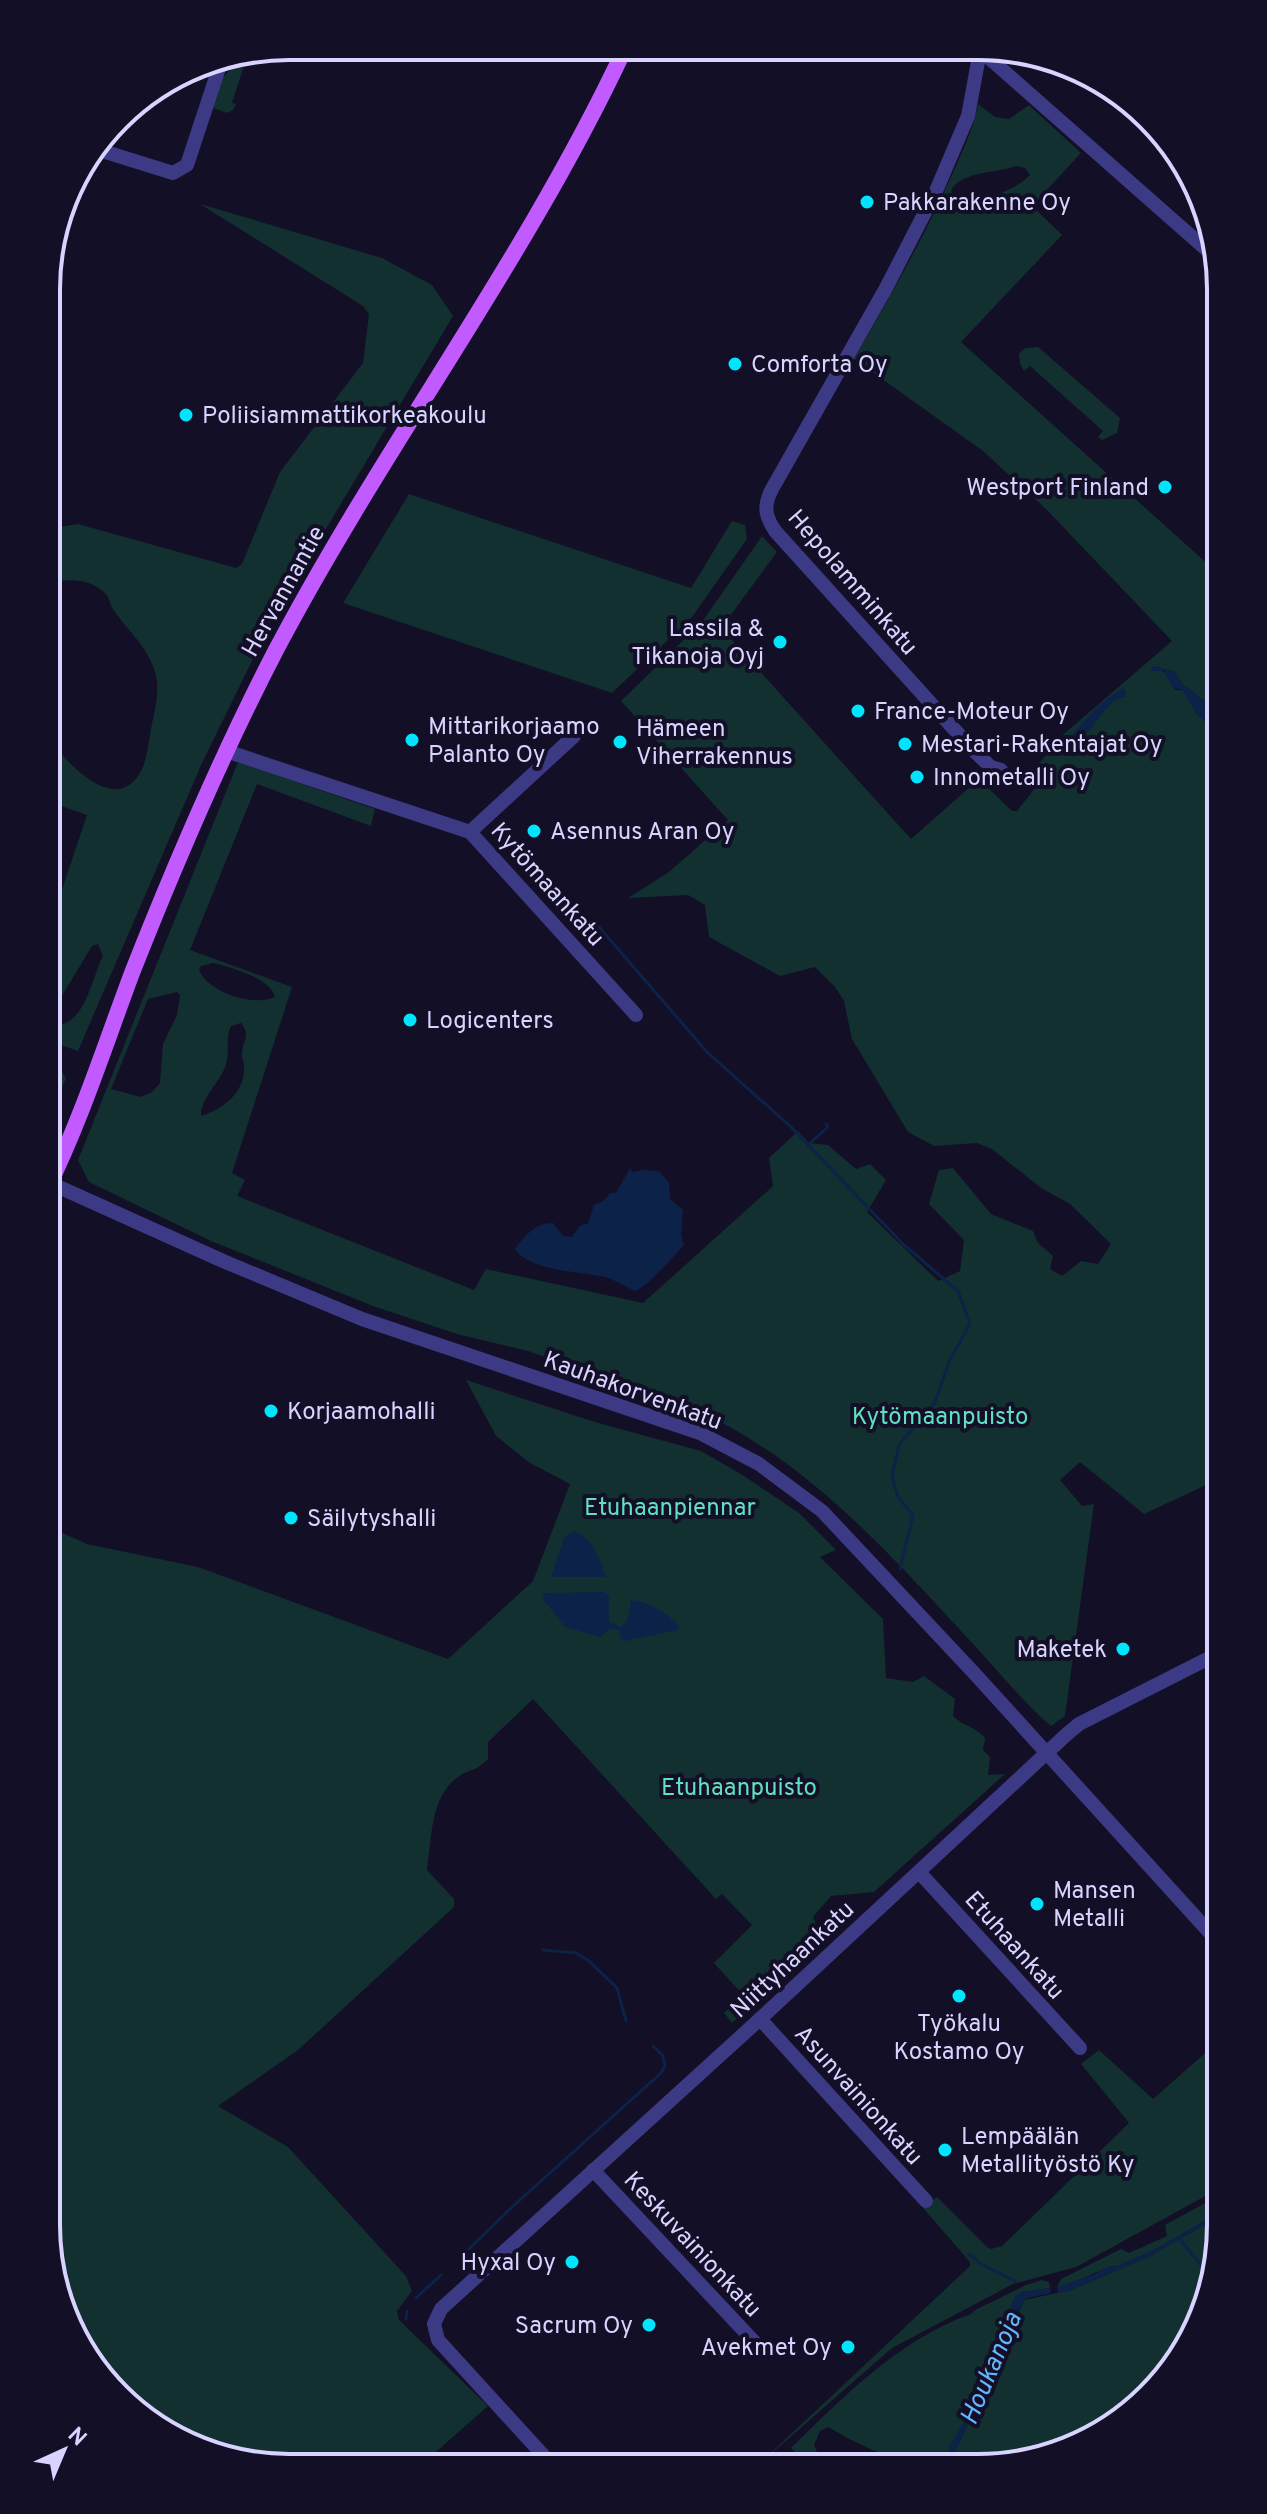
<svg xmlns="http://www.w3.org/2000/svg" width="1267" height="2514" viewBox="0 0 1267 2514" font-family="Overpass,sans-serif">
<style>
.green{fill:#12302f;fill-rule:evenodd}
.water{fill:#0c2248}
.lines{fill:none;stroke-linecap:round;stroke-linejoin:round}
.stream{stroke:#0c2248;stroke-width:3}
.minor{stroke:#3d3a85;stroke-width:14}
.major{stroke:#c25bff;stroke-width:16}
.poi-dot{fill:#00e5ff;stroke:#130f26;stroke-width:3}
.labels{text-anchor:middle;stroke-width:8;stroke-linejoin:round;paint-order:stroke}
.poi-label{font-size:24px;fill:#d9d4ff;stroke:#130f26;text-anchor:start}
.street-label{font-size:24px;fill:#d9d4ff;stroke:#130f26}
.park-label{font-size:24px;fill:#5fe0c0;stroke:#130f26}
.water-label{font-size:26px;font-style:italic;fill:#62b6ff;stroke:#130f26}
.rim{fill:none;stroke:#d9d4ff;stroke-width:4}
</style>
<rect width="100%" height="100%" fill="#130f26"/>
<g class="green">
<path d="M244 66 232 103 236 104 233 110 227 113 213 108C219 88 220 68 244 66Z"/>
<path d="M978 104 995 117 1009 119 1029 105 1081 153 1032 206 1062 235 961 342 1221 576V723L1214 718 1207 703 1182 684 1175 672 1153 666 1167 674 1175 690H1183L1196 713 1204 720 1216 753 1221 759V1478L1144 1514 1080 1462 1060 1480 1082 1506 1094 1504 1065 1716 1051 1726C1023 1702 1000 1673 975 1646 894 1559 812 1464 702 1413L528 1351 457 1334 373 1306 211 1241 89 1182 78 1160 238 762 375 809 371 826 257 784 190 950 292 987 232 1173 245 1180 237 1196 474 1290 486 1269 643 1303 773 1186 769 1158 798 1131 809 1143 828 1145 856 1169 870 1164 886 1180 867 1212 938 1281 960 1271 964 1240 929 1204 939 1170 953 1168 991 1214 1033 1231 1038 1243 1053 1256 1050 1269 1062 1276 1081 1261 1098 1264 1111 1244 1070 1204 1041 1188 992 1149 977 1143 934 1146 908 1132 852 1039 844 1001 835 987 815 967 780 976 709 937 705 905 688 895 628 898 669 872 728 820 621 701 702 622 762 536 777 552 721 628 911 839 979 779 1012 811H1017L1039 783 1034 769 1065 733 1172 641 1046 509 983 451 854 359C890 297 926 234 955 168 964 147 974 127 978 104ZM1016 166 1025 168 1030 175C1013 192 975 206 953 195L951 190C964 170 996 174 1016 166ZM213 963C230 967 271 978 275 997 253 1007 209 993 199 970L201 966ZM177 992 180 995 177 1015 163 1044 160 1083 152 1092 141 1097 111 1089 148 999ZM241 1023C251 1035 243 1040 242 1053 241 1060 244 1059 244 1066 246 1091 223 1110 201 1116 200 1098 221 1082 226 1064 230 1051 225 1039 231 1026Z"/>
<path d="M200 204 382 258 432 285 453 316 274 616 202 763 78 1051 47 1040V934L87 815 47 801 48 737C64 760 112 814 138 776 147 763 148 745 151 729 155 709 161 689 154 669 146 645 126 629 113 609 109 604 110 597 105 593 90 578 66 578 48 584V532L59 527 78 524 236 568 242 564 280 472 363 363 369 314 363 306ZM98 944 103 956C92 977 86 1022 58 1025L54 1017 63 994 92 946Z"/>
<polygon points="1038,347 1120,418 1117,433 1102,440 1098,437 1103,431 1030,366 1024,371 1020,364 1019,354 1025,348"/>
<polygon points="409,494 691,588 732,521 745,525 747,539 692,617 612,693 343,603"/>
<path d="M48 640C67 660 63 672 48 692Z"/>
<polygon points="47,1063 60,1068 66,1078 47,1124"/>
<path d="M466 1380 595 1422 701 1451 741 1474 799 1513 836 1550 820 1557 883 1619 886 1678 913 1682 924 1676 955 1699 953 1716C963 1726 975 1726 985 1738L983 1750 990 1757 988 1775 1005 1774 874 1892 831 1896 813 1917 822 1939 732 2023 724 2013 743 1995 714 1963 752 1925 722 1894 716 1899 533 1699 488 1742V1759C475 1772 473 1768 461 1775 430 1794 432 1837 427 1870L454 1899V1907L298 2050 218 2106 288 2147 406 2276 412 2291 397 2311 399 2320 488 2406 420 2466H257L182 2443 129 2408 59 2302 46 2225V2142L52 2137 46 2130 47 1526 87 1544 198 1567 448 1659 533 1581 570 1484 530 1463 496 1436Z"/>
<polygon points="1220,2040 1220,2188 1076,2267 1013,2284 892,2348 756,2467 970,2266 970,2262 923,2208 937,2197 987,2247 991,2249 1002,2246 1129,2123 1081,2064 1099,2050 1153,2099"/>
<polygon points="1220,2195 1220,2212 1156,2249 1118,2266 1108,2267 1068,2285 1057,2287 1061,2279 1121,2249 1129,2253 1167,2236 1165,2225"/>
<path d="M1220 2216V2241L1203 2317 1187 2344 1069 2449C1039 2463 989 2468 956 2468V2450L1024 2300 1071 2290 1150 2256Z"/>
<path d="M1042 2280 1049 2282 1050 2288 1022 2292 1015 2297 992 2359 948 2458 951 2468C906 2468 866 2449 828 2427L820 2431 814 2445 824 2468 809 2467 791 2448C844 2396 900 2339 971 2314L975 2310 1026 2285Z"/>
</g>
<g class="water">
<polygon points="1153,666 1175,672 1182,684 1204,700 1214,718 1221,723 1221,759 1216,753 1204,720 1196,713 1183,690 1173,688 1164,671 1151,671"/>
<path d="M1122 688 1126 690V697C1103 699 1096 735 1074 740L1073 734 1098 706Z"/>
<path d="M630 1168 633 1172 642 1170 659 1171 669 1183 670 1199 683 1210 681 1235 684 1245C674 1256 646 1288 635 1291 625 1287 616 1280 605 1277 580 1271 531 1272 515 1249 524 1236 537 1222 553 1223L563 1236 572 1237 580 1226 588 1223 594 1205 603 1201 610 1193H616Z"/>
<path d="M574 1531C593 1539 600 1559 606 1577H551L564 1538Z"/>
<path d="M604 1592 609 1596V1622L621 1627 628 1619 631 1600C650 1602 666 1612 679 1626L678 1630 624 1641 620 1637V1631L610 1628 601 1637 565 1627 543 1599 544 1593H548Z"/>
<polygon points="1220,2212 1220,2216 1150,2256 1071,2290 1058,2293 1057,2287 1095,2274 1104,2268 1118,2266 1156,2249"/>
<polygon points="1050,2288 1051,2293 1027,2298 1022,2303 998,2361 956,2450 956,2468 951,2468 949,2447 964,2422 1015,2297 1022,2292"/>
</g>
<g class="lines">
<g class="stream">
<polyline points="599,927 707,1052 791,1127 903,1244 958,1291 970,1323 949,1362 935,1402 899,1445 892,1476 898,1497 913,1515 900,1569"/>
<polyline points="808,1145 828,1127 826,1124"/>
<polyline points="543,1950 576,1953 589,1961 617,1988 626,2021"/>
<polyline points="1180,2239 1212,2279"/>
<polyline points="969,2254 981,2264 1015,2281"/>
<polyline points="463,2255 511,2208 661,2073 665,2066 663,2056 653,2046"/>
<polyline points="416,2298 441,2275"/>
<polyline points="406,2319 407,2311"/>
</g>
<g class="minor">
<polyline points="980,50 1216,258"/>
<path d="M980 51 968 116 936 191 886 288 772 489C763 506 765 517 776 532L973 750 991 767 1001 770"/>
<polyline points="96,149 173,173 187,165 222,59"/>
<polyline points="226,751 470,832 636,1015"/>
<polyline points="470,832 574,736"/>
<polyline points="50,1183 223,1261 362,1319 700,1433 759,1464 822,1511 974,1673 1221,1945"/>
<polyline points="919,1872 1080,2048"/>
<polyline points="760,2019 926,2201"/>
<polyline points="593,2170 761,2349"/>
<polyline points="554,2467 438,2340 434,2324 441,2309 760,2019 1067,1734 1079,1724 1221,1652"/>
</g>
<path class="major" d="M47 1189C81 1120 105 1045 132 973 175 864 222 754 276 650 384 445 527 258 625 48"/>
</g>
<g class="poi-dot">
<circle cx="867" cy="202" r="8"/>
<circle cx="735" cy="364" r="8"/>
<circle cx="186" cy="415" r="8"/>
<circle cx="1165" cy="487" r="8"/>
<circle cx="780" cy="642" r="8"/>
<circle cx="858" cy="711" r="8"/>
<circle cx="412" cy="740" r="8"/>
<circle cx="620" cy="742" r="8"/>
<circle cx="905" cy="744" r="8"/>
<circle cx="917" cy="777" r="8"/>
<circle cx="534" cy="831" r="8"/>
<circle cx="410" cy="1020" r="8"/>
<circle cx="271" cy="1411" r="8"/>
<circle cx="291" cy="1518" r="8"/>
<circle cx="1123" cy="1649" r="8"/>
<circle cx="1037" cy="1904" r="8"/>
<circle cx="959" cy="1996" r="8"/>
<circle cx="945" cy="2150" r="8"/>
<circle cx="572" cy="2262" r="8"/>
<circle cx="649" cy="2325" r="8"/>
<circle cx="848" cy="2347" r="8"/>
</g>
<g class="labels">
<g class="poi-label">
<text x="883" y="210">Pakkarakenne Oy</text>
<text x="751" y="372">Comforta Oy</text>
<text x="202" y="423">Poliisiammattikorkeakoulu</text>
<text x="1149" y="495" text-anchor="end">Westport Finland</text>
<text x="764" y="636" text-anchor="end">Lassila &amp;<tspan x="764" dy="28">Tikanoja Oyj</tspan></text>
<text x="874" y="719">France-Moteur Oy</text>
<text x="428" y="734">Mittarikorjaamo<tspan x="428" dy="28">Palanto Oy</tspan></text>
<text x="636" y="736">Hämeen<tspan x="636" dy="28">Viherrakennus</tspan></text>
<text x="921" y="752">Mestari-Rakentajat Oy</text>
<text x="933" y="785">Innometalli Oy</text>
<text x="550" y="839">Asennus Aran Oy</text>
<text x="426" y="1028">Logicenters</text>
<text x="287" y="1419">Korjaamohalli</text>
<text x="307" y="1526">Säilytyshalli</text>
<text x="1107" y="1657" text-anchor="end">Maketek</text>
<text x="1053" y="1898">Mansen<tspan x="1053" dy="28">Metalli</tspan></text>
<text x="959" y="2031" text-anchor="middle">Työkalu<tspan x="959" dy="28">Kostamo Oy</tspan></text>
<text x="961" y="2144">Lempäälän<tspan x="961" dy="28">Metallityöstö Ky</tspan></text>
<text x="556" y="2270" text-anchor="end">Hyxal Oy</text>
<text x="633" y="2333" text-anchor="end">Sacrum Oy</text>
<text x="832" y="2355" text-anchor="end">Avekmet Oy</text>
</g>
<g class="street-label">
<text transform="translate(853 582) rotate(49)" y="8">Hepolamminkatu</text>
<text transform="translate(283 591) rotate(-61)" y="8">Hervannantie</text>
<text transform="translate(548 884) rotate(48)" y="8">Kytömaankatu</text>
<text transform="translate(633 1390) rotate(20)" y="8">Kauhakorvenkatu</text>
<text transform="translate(1015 1945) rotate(48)" y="8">Etuhaankatu</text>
<text transform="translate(792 1959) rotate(-43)" y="8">Niittyhaankatu</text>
<text transform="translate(859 2095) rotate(48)" y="8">Asunvainionkatu</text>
<text transform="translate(693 2244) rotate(47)" y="8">Keskuvainionkatu</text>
</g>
<g class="park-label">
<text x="940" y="1424">Kytömaanpuisto</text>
<text x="670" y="1515">Etuhaanpiennar</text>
<text x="739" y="1795">Etuhaanpuisto</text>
</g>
<g class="water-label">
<text transform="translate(990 2368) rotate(-67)" y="9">Houkanoja</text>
</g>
</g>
<path d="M0 0H1267V2514H0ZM289 60H978A229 229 0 0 1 1207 289V2225A229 229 0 0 1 978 2454H289A229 229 0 0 1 60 2225V289A229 229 0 0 1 289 60Z" fill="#130f26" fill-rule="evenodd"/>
<path class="rim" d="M289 60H978A229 229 0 0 1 1207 289V2225A229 229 0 0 1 978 2454H289A229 229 0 0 1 60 2225V289A229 229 0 0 1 289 60Z"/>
<g transform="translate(64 2450) rotate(44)" stroke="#130f26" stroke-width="6" paint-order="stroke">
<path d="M0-6L14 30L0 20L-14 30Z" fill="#d9d4ff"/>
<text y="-12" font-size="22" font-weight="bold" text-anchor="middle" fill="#d9d4ff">N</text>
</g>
</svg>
